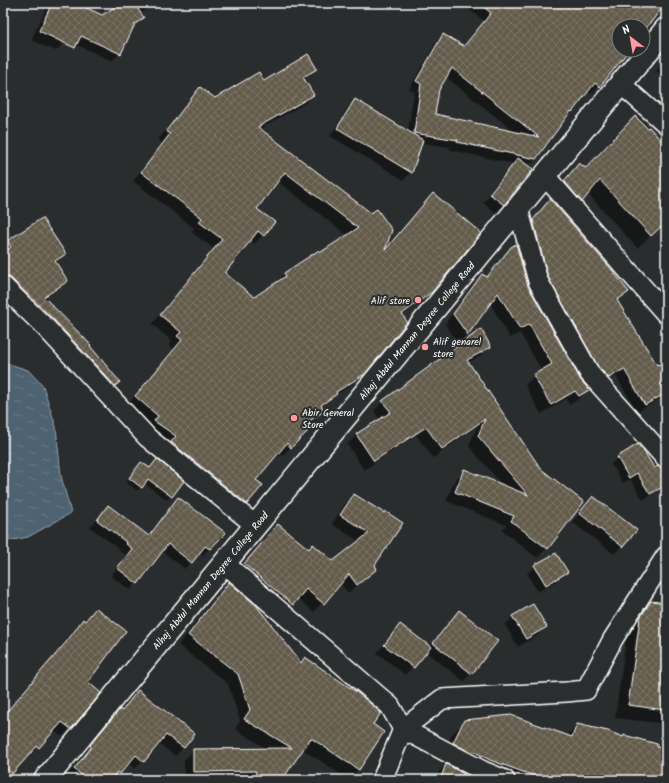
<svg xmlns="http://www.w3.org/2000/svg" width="669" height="783" viewBox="0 0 669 783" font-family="Kalam,sans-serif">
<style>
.water{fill:url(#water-ripples);stroke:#95a1aa}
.shadow{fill:#0007;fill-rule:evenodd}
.building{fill:url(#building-cross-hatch);stroke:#fff;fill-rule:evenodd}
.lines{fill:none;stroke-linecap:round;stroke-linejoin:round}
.street-casing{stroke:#fff;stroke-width:22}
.secondary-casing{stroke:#fff;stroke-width:25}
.street{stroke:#2a2d2e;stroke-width:19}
.secondary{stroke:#2a2d2e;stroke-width:22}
.poi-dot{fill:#ff9aa2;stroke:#2a2d2e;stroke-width:1.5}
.labels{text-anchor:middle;stroke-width:4;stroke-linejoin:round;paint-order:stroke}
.poi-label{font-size:10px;fill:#fff;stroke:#2a2d2e;text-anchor:start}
.street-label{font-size:10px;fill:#fff;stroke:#2a2d2e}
</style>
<defs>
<pattern id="water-ripples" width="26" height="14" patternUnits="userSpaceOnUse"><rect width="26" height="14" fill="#4e6372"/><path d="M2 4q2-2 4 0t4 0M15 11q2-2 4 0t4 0" fill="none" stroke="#697a87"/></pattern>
<pattern id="building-cross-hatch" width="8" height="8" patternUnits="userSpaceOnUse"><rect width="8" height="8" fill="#645b4c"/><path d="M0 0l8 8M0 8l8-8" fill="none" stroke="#7b7467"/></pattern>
</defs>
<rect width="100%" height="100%" fill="#2a2d2e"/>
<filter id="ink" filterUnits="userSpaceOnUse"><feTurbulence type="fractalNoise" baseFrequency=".025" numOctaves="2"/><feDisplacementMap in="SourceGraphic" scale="8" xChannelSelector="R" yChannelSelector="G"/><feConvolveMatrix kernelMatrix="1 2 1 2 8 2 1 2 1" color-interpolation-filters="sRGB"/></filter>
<g filter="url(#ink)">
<polygon class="water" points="3,362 28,370 43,386 56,427 61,476 71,513 28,537 3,542"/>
<g class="shadow">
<polygon points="3,3 10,3 3,17"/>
<polygon points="49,3 83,3 64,43 56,51 31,40"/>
<polygon points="123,3 157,3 140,14 143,18 132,28 120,53 112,61 68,41"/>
<path d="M470 3H665L643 30V26H619V50H628L599 86 591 94 588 91 564 118 535 159 528 166 531 169 503 205 495 213 483 203 514 164 450 150V147L421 143 411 172 404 180 330 136 348 107 355 100 408 132 414 92 409 89 436 43 443 35 463 47 484 21 466 7ZM446 77 516 133 434 115 438 90Z"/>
<polygon points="666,58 666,79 656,71"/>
<path d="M316 68 304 80 313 95 304 104 260 129 384 252 431 291 422 301 401 315 364 373 355 382 336 395 321 407 323 411 314 420 304 426 308 430 282 456 278 452 255 480 261 485 237 512 146 430 150 425 127 405 174 350 169 345 172 341 152 324 214 249 191 232 194 228 133 181 162 143 158 140 192 98 200 89 215 99 264 82ZM277 181 348 236 320 253 285 273 276 282V284L254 299 224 274 249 240 254 244 263 235 255 209Z"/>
<polygon points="666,147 666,222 637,248 588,194 568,215 552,195 566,178 579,164 586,170"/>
<polygon points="550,200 627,292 617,302 656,367 666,376 666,395 637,412 616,376 600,385 541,285 525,229"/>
<polygon points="8,242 64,254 55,263 66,280 59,288 44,298 119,381 107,393 3,286 3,247"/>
<polygon points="512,248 527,287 580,380 588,390 579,399 569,405 566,399 541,414 525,385 534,376 542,371 520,333 510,338 490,303 467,334 458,343 445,324 473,284 482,275 486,278"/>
<polygon points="490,347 480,356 468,363 540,470 583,502 547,548 537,558 502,530 506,525 446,501 455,480 465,470 503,486 469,446 477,426 433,458 416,435 364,470 347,444 357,435 380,420 374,411 383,401"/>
<polygon points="617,458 654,470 666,477 666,485 643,500 630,479 623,483 611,464"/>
<polygon points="137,467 149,469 183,482 167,500 144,483 137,491 126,482"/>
<polygon points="354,495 384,514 373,566 376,569 348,593 340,583 314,612 297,598 283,613 235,574 278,525 309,550 333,563 360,542 332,524 345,504"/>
<polygon points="593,497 622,546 614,554 572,522"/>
<polygon points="178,498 225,533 202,556 198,553 185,569 162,551 137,583 130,590 111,576 126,556 118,550 119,549 90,527 109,506 148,536 172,505"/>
<polygon points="535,566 566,572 558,580 538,592 527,574"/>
<polygon points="229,583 300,664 306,658 371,725 358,769 348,779 302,749 281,779 289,780 184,780 184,760 194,750 269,750 235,729 240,721 228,684 178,645 219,593"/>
<polygon points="651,602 666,604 666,724 615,718 627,632 638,615"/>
<polygon points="96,609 87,682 100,693 62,737 53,730 30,756 28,754 5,780 3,780 3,716 58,651 74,629"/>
<polygon points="459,612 472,673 464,681 426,652 405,675 377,653 400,625 429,647"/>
<polygon points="513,617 546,627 538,635 518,647 505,625"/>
<polygon points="138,691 194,734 183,748 175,756 158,743 135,769 128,763 113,780 69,780 66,777 84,755 83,754 112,718 121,711"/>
<polygon points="465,721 566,736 578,725 623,738 624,736 666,747 666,780 498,780 441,756 452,734"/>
<polygon points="446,765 461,780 436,780 439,772"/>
</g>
<g class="building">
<polygon points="52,3 76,3 102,15 121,3 134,3 144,18 135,24 121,54 81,36 75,48 39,31"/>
<path d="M479 3H666L643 32V26H619V50H629L600 87 595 83 572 112 571 111 536 159 457 142 458 140 414 133 421 84 416 81 443 34 464 46 491 13ZM452 68 539 137 435 114 439 90Z"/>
<path d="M308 54 317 69 303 77 314 95 258 127 371 213 377 209 392 230 385 250 433 193 481 233 432 292 402 314 407 322 365 374 336 392 337 394 321 405 324 411 304 425 309 430 291 448 287 443 256 480 263 485 247 504 171 442 176 436 154 421 158 416 135 396 182 340 177 336 181 332 160 315 222 239 199 222 202 218 141 172 170 134 166 131 200 87 215 98 259 72 264 81ZM285 172 358 228 321 252 319 250 284 273 286 276 254 297 225 273 258 231 264 236 275 222 257 209Z"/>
<polygon points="355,99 423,140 412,173 337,128"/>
<polygon points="635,116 647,128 649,127 666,146 666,222 651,236 600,180 582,202 564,181 579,163 586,168"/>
<polygon points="518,158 533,169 504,205 490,194"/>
<polygon points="550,199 612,270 629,292 617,300 657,365 660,364 666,374 666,393 645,405 624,369 609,378 599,368 548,277 533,220"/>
<polygon points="42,218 66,254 55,261 68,281 44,297 91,345 90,346 120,382 115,386 55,321 11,278 3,275 3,254 11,247 7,241"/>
<polygon points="516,244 528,286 580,379 589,390 579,396 575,391 551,405 533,375 552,364 529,324 520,329 498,293 468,335 453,314 482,274 487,277 511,247"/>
<polygon points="481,329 491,347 467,360 541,469 584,502 548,549 511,521 514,516 455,492 464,469 528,495 478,436 485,419 442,449 426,427 374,461 356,434 391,412 382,401"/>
<polygon points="638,444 644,451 654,468 658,466 662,469 666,475 666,485 650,494 637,473 629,478 617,457"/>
<polygon points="157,459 184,481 172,497 148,479 142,488 129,478 141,462 150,468"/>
<polygon points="354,494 384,513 385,511 403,523 375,565 377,569 357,585 349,574 324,604 306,589 293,605 244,564 278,524 309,549 313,544 333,561 369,533 340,515"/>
<polygon points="593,496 637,530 623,547 579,513"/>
<polygon points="178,497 226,533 210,549 205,546 192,563 168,544 138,584 117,568 132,549 125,543 126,542 97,520 108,505 149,536"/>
<polygon points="556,553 568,572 546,585 534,565"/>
<polygon points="229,582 256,605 301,663 305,657 362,696 381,713 373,724 384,732 359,770 311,738 282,780 255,780 256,771 193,772 193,749 292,748 244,719 250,710 238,674 188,635"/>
<polygon points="651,601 666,603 666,710 628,705 640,618"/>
<polygon points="533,604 547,627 526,639 512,616"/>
<polygon points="96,608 126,631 88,682 101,693 71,729 62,722 39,748 37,746 12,774 3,766 3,716 67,641 83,619 85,621"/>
<polygon points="459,610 498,641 472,674 433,643"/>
<polygon points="400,624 431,647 414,668 384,645"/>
<polygon points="138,690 195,734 184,748 166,735 144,762 136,755 120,774 117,772 111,780 88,780 74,769 89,750 91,747 90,745 120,709 122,711"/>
<polygon points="511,715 572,737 577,724 608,731 623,737 624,735 657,744 657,747 666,750 666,780 545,780 490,760 473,751 472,753 453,743 464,720"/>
<polygon points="446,764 464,774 462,780 440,780"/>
</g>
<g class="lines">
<g class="street-casing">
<g id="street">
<polyline points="621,84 666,124"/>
<polyline points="545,176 666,314"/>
<polyline points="518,208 538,281 590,374 666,459"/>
<polyline points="3,286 47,329 148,438 255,525"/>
<polyline points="224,563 390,706 403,729 483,771 505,780"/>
<polyline points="382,780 403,729 442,699 566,692 586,690 613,639 666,556"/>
</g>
</g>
<g class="secondary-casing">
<g id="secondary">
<path id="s1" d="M45 780 666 29"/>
</g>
</g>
<use href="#street" class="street"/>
<use href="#secondary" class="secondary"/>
</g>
</g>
<g class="poi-dot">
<circle cx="418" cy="300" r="4"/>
<circle cx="425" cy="347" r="4"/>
<circle cx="294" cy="418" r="4"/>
</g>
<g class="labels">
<g class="poi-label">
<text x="410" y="304" text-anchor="end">Alif store</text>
<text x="433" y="345">Alif genarel<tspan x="433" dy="12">store</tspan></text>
<text x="302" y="416">Abir General<tspan x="302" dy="12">Store</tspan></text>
</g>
<g class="street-label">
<text dy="4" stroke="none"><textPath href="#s1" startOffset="583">Alhaj Abdul Mannan Degree College Road</textPath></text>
<text dy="4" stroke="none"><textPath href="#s1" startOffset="259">Alhaj Abdul Mannan Degree College Road</textPath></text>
</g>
</g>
<rect width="669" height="783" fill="none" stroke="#2a2d2e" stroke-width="16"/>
<rect x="8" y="8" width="653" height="767" fill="none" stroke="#fff" stroke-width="1.5" filter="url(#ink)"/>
<g transform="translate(631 38) rotate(329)"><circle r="19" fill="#2a2d2e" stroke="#7f8182"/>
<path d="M0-3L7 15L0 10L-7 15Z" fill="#ff9aa2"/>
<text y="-6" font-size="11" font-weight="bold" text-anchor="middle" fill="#ffffff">N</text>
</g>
</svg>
